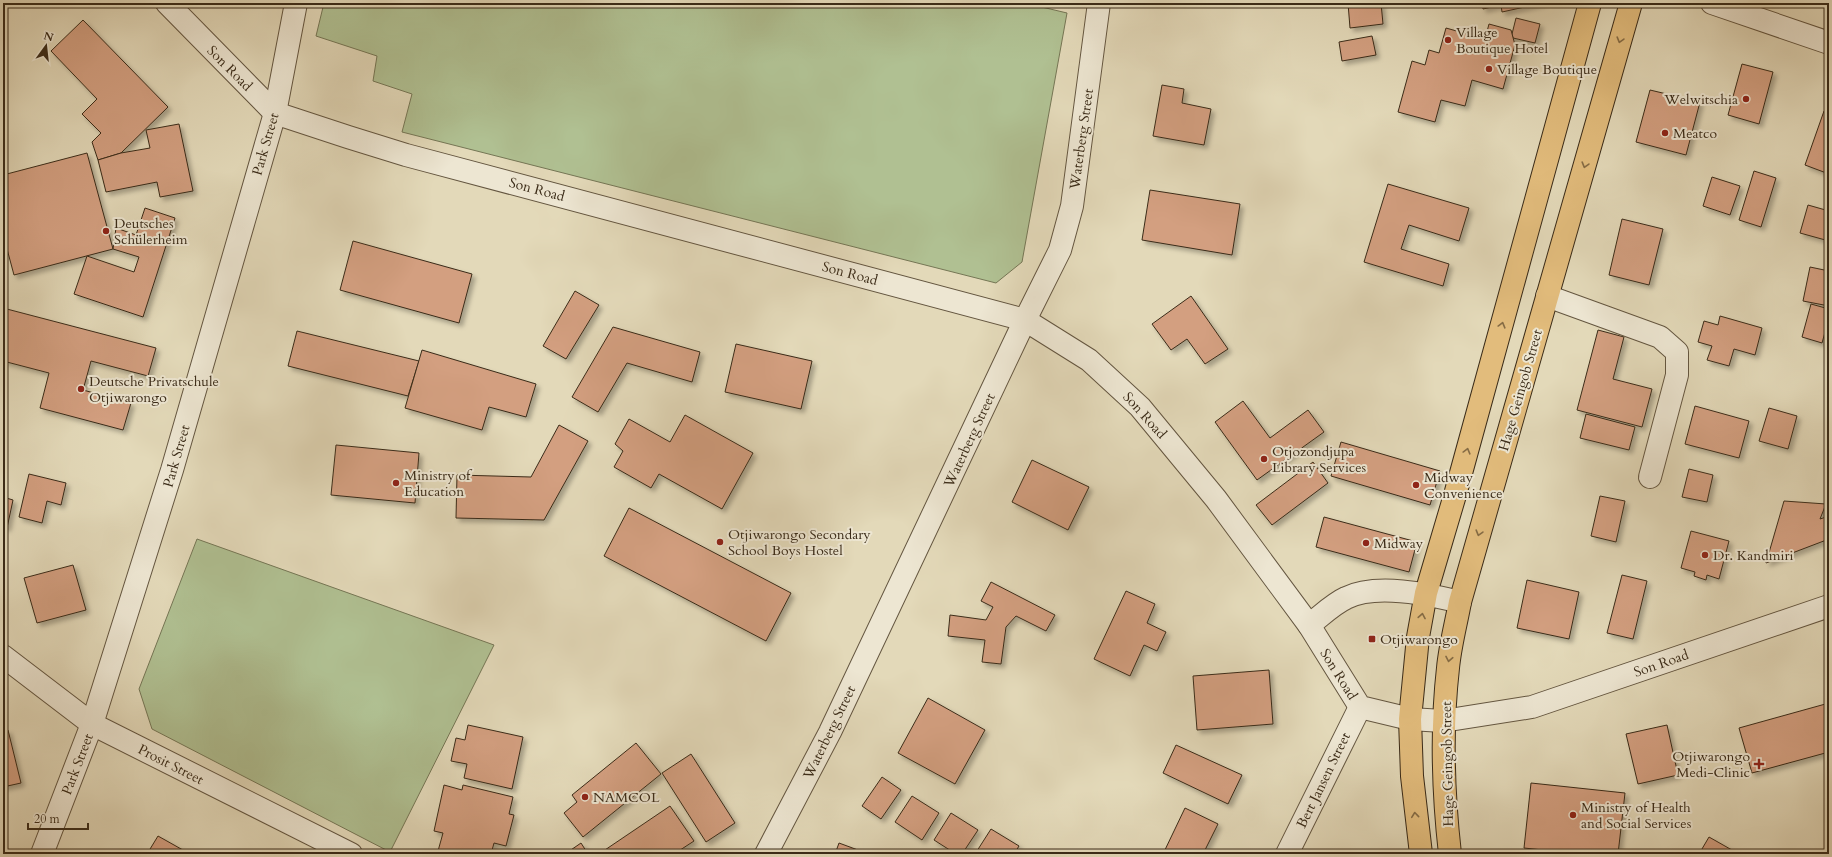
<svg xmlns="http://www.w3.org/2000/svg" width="1832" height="857" viewBox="0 0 1832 857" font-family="Cardo,serif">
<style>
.green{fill:#b0c092;stroke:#757655}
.building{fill:#d39f80;stroke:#3a2b18;filter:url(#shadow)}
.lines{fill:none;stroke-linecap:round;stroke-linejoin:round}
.street-casing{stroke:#645640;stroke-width:24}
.highway-casing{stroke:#3a2b18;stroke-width:24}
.street{stroke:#ede6d2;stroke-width:22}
.highway{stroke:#e2bc7c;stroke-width:22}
.oneway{stroke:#866c45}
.poi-dot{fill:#8f2418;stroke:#ede6d2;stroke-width:1.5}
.labels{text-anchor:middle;stroke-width:4;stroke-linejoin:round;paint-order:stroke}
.poi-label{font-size:14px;fill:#3a2b18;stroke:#ede6d2;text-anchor:start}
.street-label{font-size:14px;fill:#3a2b18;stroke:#ede6d2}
</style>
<defs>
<filter id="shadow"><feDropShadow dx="3.5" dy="3.5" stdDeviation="2" flood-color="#0004"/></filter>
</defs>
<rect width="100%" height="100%" fill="#e3d9b9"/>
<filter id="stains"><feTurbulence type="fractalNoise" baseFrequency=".005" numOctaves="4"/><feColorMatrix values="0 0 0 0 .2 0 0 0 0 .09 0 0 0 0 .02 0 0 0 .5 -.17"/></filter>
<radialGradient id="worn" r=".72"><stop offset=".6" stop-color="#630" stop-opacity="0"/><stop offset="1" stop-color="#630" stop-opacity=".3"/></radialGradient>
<g class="green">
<polygon points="324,3 1025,3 1067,13 1022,262 996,283 402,132 412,94 373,81 377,56 316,36"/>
<polygon points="197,539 494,645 390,852 152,729 139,689"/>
</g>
<g class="building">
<polygon points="1348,3 1381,3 1383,24 1350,28"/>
<polygon points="1482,3 1543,3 1502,12 1501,5 1483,9"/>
<polygon points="1516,18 1540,24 1535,43 1513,38 1512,34"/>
<polygon points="83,20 168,107 121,153 98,160 92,142 101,133 82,114 97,99 51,51"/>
<polygon points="1489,24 1511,30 1515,45 1503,89 1472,80 1465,106 1441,100 1435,122 1398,112 1412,61 1425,65 1429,50 1439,53 1446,28 1485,39"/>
<polygon points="1372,36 1376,55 1342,61 1339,42"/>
<polygon points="1742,64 1773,72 1759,124 1728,115"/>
<polygon points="1162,85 1184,89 1182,103 1211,109 1204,145 1153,136"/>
<polygon points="1650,90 1700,102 1686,155 1636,142"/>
<polygon points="1824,111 1829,113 1829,174 1805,165"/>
<polygon points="179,124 193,191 160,197 157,182 106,192 98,160 121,153 150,148 146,130"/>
<polygon points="87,153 113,249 14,275 3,234 3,175"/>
<polygon points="1754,171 1776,178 1761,227 1739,220"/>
<polygon points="1712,177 1740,186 1730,215 1703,206"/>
<polygon points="1388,184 1469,208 1459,241 1409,225 1401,249 1449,264 1443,286 1364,262"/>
<polygon points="1150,190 1240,204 1232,255 1142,240"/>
<polygon points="1808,205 1829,211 1829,241 1800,233"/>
<polygon points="145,208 175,218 143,317 74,294 87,256 134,272 139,257 113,249 116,228 136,235"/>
<polygon points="1622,219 1663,229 1649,285 1609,275"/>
<polygon points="353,241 472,274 459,323 340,290"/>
<polygon points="1810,267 1829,271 1829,306 1803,301"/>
<polygon points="575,291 599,305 566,359 543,346"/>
<polygon points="1191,296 1228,349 1205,364 1187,339 1171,350 1152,324"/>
<polygon points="1811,304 1829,309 1829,318 1822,343 1802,337"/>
<polygon points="3,308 156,348 148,376 91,361 83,390 131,403 123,430 40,408 49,373 3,361"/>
<polygon points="1720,316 1762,328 1755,355 1734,349 1729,366 1707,360 1712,346 1698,342 1704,321 1718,325"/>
<polygon points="613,327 700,352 692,382 627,363 598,412 572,397"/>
<polygon points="1598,330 1624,337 1613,379 1652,389 1642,427 1577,410"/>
<polygon points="297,331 419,361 408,396 288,366"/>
<polygon points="736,344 812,361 801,409 725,392"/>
<polygon points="422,350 536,384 526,417 489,407 482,430 405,408"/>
<polygon points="1243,401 1270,438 1308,410 1324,432 1257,480 1215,422"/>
<polygon points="1695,406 1749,421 1739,458 1685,444"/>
<polygon points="1769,408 1797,416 1788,449 1759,441"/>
<polygon points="1586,414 1635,427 1629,450 1580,438"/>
<polygon points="685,415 753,453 722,509 659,474 651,488 614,467 623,451 615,444 629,419 670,442"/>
<polygon points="559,425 588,441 544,520 456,518 457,475 531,477"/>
<polygon points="1341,442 1440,471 1430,505 1331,476"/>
<polygon points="336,445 419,453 415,503 331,495"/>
<polygon points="1032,460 1089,487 1068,530 1012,502"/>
<polygon points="1313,462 1328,483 1272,525 1256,505"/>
<polygon points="1689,469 1713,475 1707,502 1682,497"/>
<polygon points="29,474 66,483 61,505 47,501 42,523 19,517"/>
<polygon points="1600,496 1625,501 1616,542 1591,536"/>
<polygon points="3,497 13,500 7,528 3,527"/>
<polygon points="1784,501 1826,504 1820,519 1829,516 1829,539 1766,563"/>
<polygon points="629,508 791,593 766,641 604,556"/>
<polygon points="1324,517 1417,542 1409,572 1316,547"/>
<polygon points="1691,531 1729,541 1719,579 1707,575 1706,580 1694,576 1695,572 1681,568"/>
<polygon points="73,565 86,610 37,623 24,578"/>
<polygon points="1622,575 1647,581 1633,639 1607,633"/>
<polygon points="1527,580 1579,592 1569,639 1517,628"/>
<polygon points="991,582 1055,615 1046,631 1016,616 1006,627 1001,664 982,662 985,640 948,636 950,615 986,620 993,607 981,601"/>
<polygon points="1126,591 1155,604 1147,623 1166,632 1157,651 1144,645 1130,676 1094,659"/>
<polygon points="1269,670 1273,724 1197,730 1193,676"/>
<polygon points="928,698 985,730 955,784 898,753"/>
<polygon points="1829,703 1829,752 1752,773 1739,728"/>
<polygon points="468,725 523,737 512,789 464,778 467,764 451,761 456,738 465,740"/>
<polygon points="1667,725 1678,775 1638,784 1626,734"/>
<polygon points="8,730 21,783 3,787 3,731"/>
<polygon points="636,743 661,774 583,837 564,813 577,802 572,795"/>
<polygon points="1176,745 1242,775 1228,804 1163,773"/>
<polygon points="691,754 735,823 706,842 662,773"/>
<polygon points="882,777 901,790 881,819 862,806"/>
<polygon points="1531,783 1625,793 1618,854 1581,854 1524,848"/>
<polygon points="444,785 462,790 463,785 513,797 509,814 514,815 506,846 494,843 491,854 452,854 438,851 443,833 434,831"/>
<polygon points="912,796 939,813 922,840 895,822"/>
<polygon points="670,806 694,841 674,854 599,854"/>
<polygon points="1185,808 1218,824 1203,854 1163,854"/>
<polygon points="951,813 978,830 962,854 956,854 934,840"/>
<polygon points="991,829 1019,846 1014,854 975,854"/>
<polygon points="158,836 190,854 147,854"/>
<polygon points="1709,837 1739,854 1699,854"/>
<polygon points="581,843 588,854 565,854"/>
<polygon points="839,843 866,853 866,854 835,854"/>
</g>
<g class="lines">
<g class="street-casing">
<g id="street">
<polyline points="167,3 275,113 348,137 406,155 1025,320 1089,360 1140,407 1216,499 1309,625 1360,707 1410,719 1443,721 1532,707 1829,606"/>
<polyline points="1712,3 1829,43"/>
<polyline points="1547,296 1660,337 1677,352 1677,375 1650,477"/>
<path d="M1309 625C1321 616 1333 604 1346 598 1376 583 1428 594 1460 602"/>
<polyline points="3,656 92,724 351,854"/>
<polyline points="42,854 92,724 172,470 275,113 296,3"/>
<polyline points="766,854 830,732 1025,320 1060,250 1072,206 1099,3"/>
<polyline points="1287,854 1360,707"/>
</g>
</g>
<g class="highway-casing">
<g id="highway">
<polyline points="1421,854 1412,776 1410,719 1418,637 1426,593 1455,495 1590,3"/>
<path d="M1450 854C1443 792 1441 730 1448 668 1450 646 1456 624 1460 602L1631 3"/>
</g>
</g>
<use href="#street" class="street"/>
<use href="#highway" class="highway"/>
</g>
<defs><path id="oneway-chevron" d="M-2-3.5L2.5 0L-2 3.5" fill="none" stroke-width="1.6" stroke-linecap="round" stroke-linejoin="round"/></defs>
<g class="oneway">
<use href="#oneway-chevron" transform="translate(1620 40) rotate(106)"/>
<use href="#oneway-chevron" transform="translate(1585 165) rotate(106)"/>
<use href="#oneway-chevron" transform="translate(1502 325) rotate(-75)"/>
<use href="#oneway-chevron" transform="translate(1467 451) rotate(-75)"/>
<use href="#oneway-chevron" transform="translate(1479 533) rotate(106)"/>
<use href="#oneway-chevron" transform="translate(1422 616) rotate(-80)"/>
<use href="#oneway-chevron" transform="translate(1449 659) rotate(101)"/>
<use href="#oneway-chevron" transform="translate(1415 815) rotate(-96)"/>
</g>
<g class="poi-dot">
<circle cx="1448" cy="40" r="4"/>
<circle cx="1489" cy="69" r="4"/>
<circle cx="1746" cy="99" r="4"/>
<circle cx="1665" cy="133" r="4"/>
<circle cx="106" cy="231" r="4"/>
<circle cx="81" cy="389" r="4"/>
<circle cx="1264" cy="459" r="4"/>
<circle cx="396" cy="483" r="4"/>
<circle cx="1416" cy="485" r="4"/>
<circle cx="720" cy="542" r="4"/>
<circle cx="1366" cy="543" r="4"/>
<circle cx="1705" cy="555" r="4"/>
<rect x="1368" y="635" width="8" height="8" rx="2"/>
<path d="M1757 758h4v4h4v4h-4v4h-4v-4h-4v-4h4z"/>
<circle cx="585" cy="797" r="4"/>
<circle cx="1573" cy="815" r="4"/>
</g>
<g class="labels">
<g class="poi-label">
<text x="1456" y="37">Village<tspan x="1456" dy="16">Boutique Hotel</tspan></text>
<text x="1497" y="74">Village Boutique</text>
<text x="1738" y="104" text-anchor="end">Welwitschia</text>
<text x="1673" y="138">Meatco</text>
<text x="114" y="228">Deutsches<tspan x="114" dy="16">Schülerheim</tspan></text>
<text x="89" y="386">Deutsche Privatschule<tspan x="89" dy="16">Otjiwarongo</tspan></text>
<text x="1272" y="456">Otjozondjupa<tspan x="1272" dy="16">Library Services</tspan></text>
<text x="404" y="480">Ministry of<tspan x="404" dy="16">Education</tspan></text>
<text x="1424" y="482">Midway<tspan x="1424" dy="16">Convenience</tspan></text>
<text x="728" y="539">Otjiwarongo Secondary<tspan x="728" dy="16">School Boys Hostel</tspan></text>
<text x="1374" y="548">Midway</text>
<text x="1713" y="560">Dr. Kandmiri</text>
<text x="1380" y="644">Otjiwarongo</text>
<text x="1750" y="761" text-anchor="end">Otjiwarongo<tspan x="1750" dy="16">Medi-Clinic</tspan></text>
<text x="593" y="802">NAMCOL</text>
<text x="1581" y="812">Ministry of Health<tspan x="1581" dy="16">and Social Services</tspan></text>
</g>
<g class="street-label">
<text transform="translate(230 68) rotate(45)" y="5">Son Road</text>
<text transform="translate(1081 139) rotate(-82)" y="5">Waterberg Street</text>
<text transform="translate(265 144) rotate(-74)" y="5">Park Street</text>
<text transform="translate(537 189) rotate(15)" y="5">Son Road</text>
<text transform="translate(850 273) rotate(15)" y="5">Son Road</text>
<text transform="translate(1520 390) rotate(-74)" y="5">Hage Geingob Street</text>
<text transform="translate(1145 415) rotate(48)" y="5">Son Road</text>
<text transform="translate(969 440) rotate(-65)" y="5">Waterberg Street</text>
<text transform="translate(176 456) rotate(-74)" y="5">Park Street</text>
<text transform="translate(1661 663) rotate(-19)" y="5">Son Road</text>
<text transform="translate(1339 674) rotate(58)" y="5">Son Road</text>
<text transform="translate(829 732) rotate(-64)" y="5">Waterberg Street</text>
<text transform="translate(77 764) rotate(-69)" y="5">Park Street</text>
<text transform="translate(171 764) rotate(27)" y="5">Prosit Street</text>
<text transform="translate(1447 764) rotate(-91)" y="5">Hage Geingob Street</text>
<text transform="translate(1323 780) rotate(-64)" y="5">Bert Jansen Street</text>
</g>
</g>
<rect width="1832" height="857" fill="none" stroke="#e3d9b9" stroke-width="16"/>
<rect x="4" y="4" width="1824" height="849" fill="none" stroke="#3a2b18" stroke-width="2"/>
<rect x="8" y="8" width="1816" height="841" fill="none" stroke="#3a2b18"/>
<g transform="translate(46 46) rotate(15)" stroke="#ede6d2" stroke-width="3" paint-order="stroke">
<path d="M0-3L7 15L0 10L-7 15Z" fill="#3a2b18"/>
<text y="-6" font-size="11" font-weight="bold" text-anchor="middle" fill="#3a2b18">N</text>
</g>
<path d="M28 823v6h60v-6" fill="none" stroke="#3a2b18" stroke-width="2"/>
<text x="34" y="823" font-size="12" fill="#3a2b18" stroke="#ede6d2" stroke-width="3" paint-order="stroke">20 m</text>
<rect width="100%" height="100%" filter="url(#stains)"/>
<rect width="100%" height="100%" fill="url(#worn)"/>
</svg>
